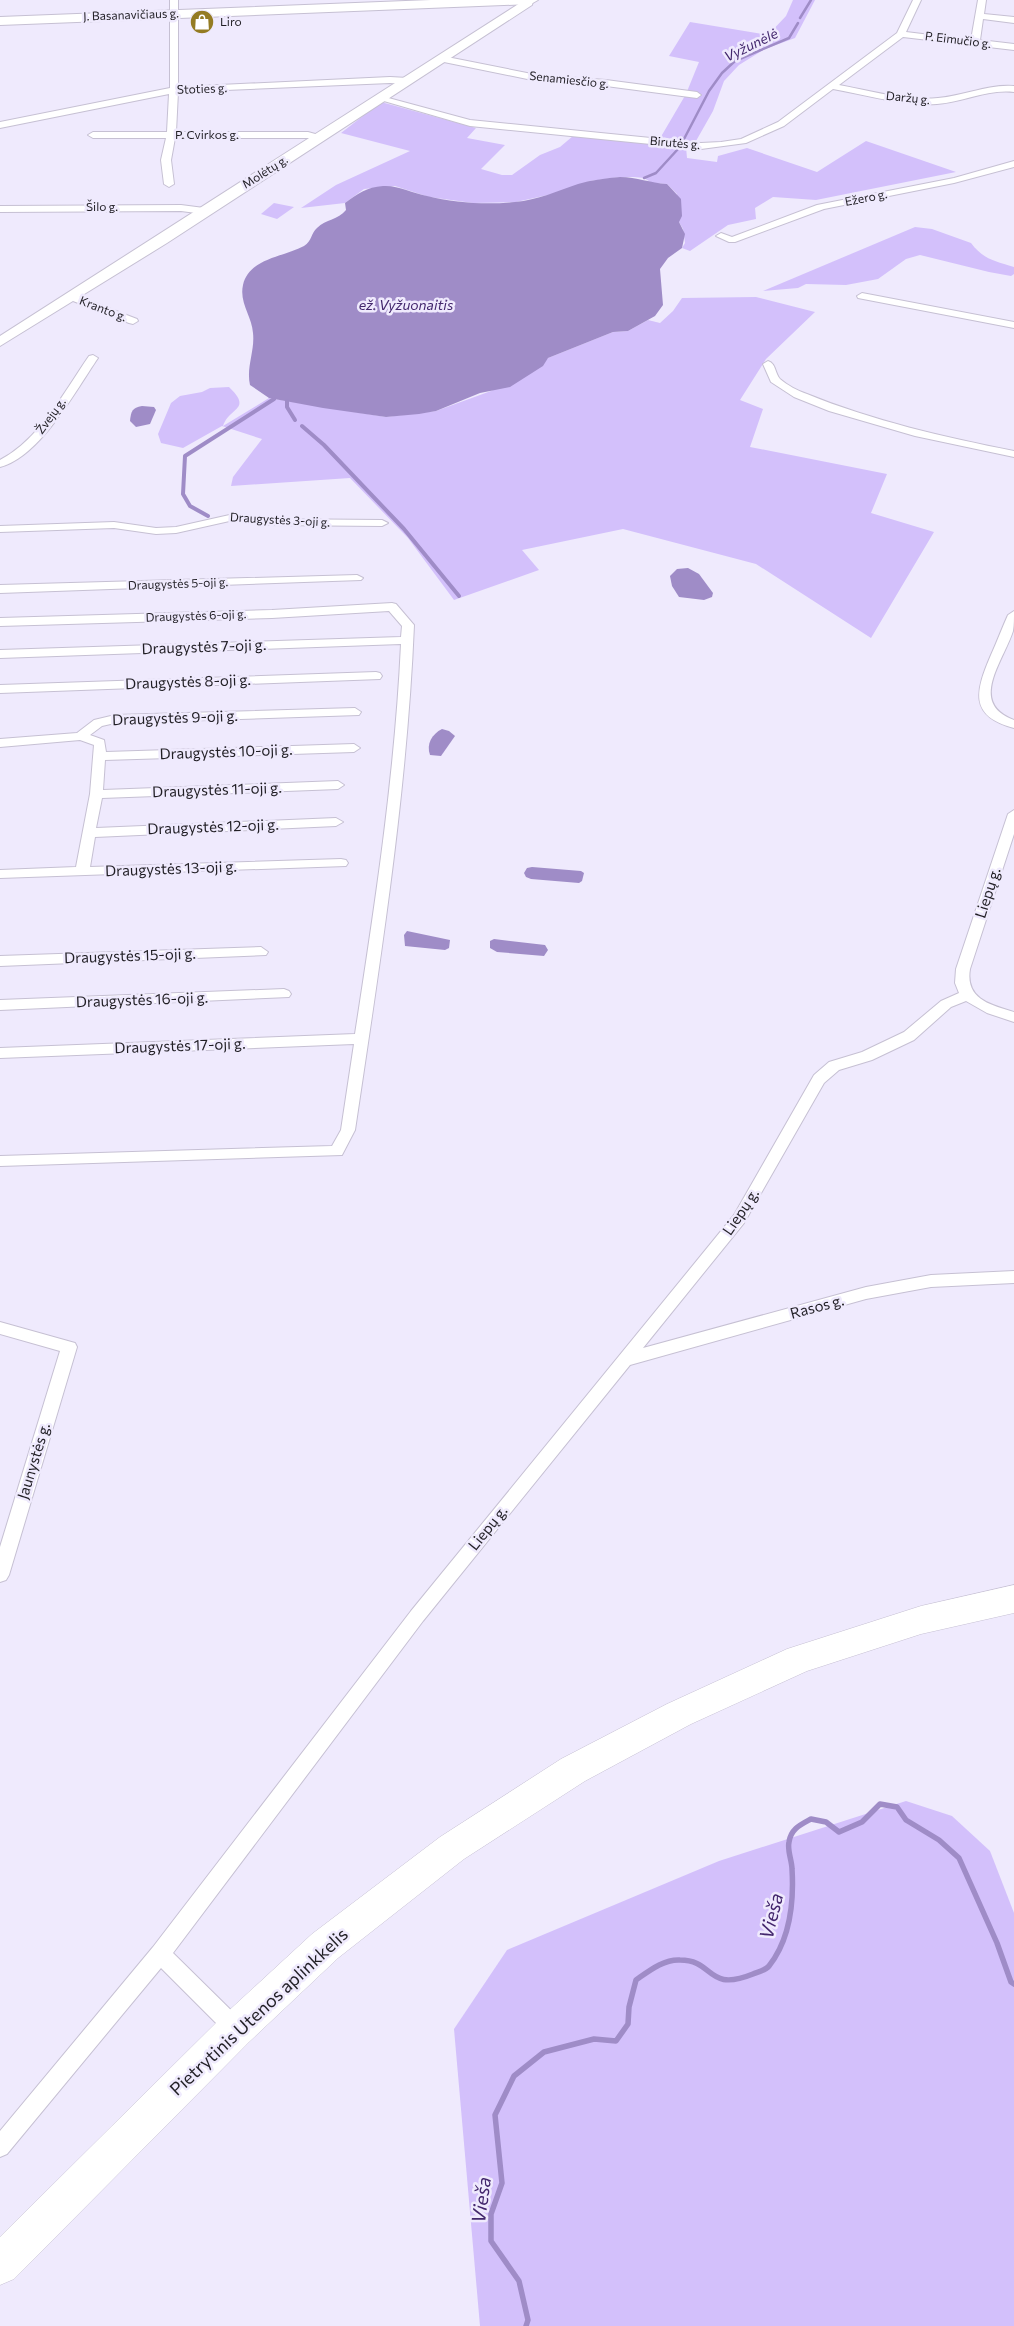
<svg xmlns="http://www.w3.org/2000/svg" width="1014" height="2326" viewBox="0 0 1014 2326" font-family="Commissioner,sans-serif">
<style>
.green{fill:#d3c0fb}
.water{fill:#9f8cc7}
.lines{fill:none;stroke-linecap:round;stroke-linejoin:round}
.stream-far2{stroke:#9f8cc7;stroke-width:2.5}
.stream-far1{stroke:#9f8cc7;stroke-width:4}
.stream{stroke:#9f8cc7;stroke-width:5.5}
.street-casing{stroke:#c6c0d3;stroke-width:2}
.secondary-casing{stroke:#c6c0d3;stroke-width:2}
.primary-casing{stroke:#c6c0d3;stroke-width:2}
.highway-casing{stroke:#c6c0d3;stroke-width:1}
.street{fill:#fff;fill-rule:evenodd}
.secondary{fill:#fff;fill-rule:evenodd}
.primary{fill:#fff;fill-rule:evenodd}
.highway{fill:#fff;fill-rule:evenodd}
.labels{text-anchor:middle;stroke-width:5;stroke-linejoin:round;paint-order:stroke}
.far-street-label{font-size:12px;fill:#211f25;stroke:#efeafd}
.far-poi-label{font-size:12px;fill:#211f25;stroke:#efeafd;text-anchor:start}
.far-water-label{font-size:14px;font-style:italic;fill:#43276d;stroke:#efeafd}
.street-label{font-size:15px;fill:#211f25;stroke:#efeafd}
.near-street-label{font-size:18px;fill:#211f25;stroke:#efeafd}
.near-water-label{font-size:19px;font-style:italic;fill:#43276d;stroke:#efeafd}
</style>
<rect width="100%" height="100%" fill="#efeafd"/>
<g class="green">
<polygon points="793,0 815,0 795,38 765,49 739,65 724,81 713,111 696,141 659,140 686,94 699,62 669,56 690,22 768,35 786,16"/>
<polygon points="381,102 476,128 467,138 505,145 481,169 502,175 512,175 540,155 560,147 573,136 686,147 687,158 717,162 718,156 747,148 817,172 866,141 956,172 816,200 773,197 755,208 756,219 728,225 690,251 682,248 685,243 683,229 679,222 677,194 667,184 652,183 644,178 634,177 620,177 590,181 557,193 516,202 473,203 429,197 395,186 364,189 345,203 301,208 336,185 410,151 341,133"/>
<polygon points="274,203 294,207 277,219 261,214"/>
<path d="M915 227 932 229 971 243C983 259 994 261 1014 267V274L1011 276 989 272 920 255 906 259 878 279 846 285 806 284 798 288 763 291Z"/>
<path d="M756 297 815 312 766 359 740 400 763 409 750 447 887 474 871 513 934 532 871 638 756 564 623 529 522 550 539 570 454 600 408 538 350 478 231 486 233 477 262 439 222 426 183 448 161 443 158 434 171 403 180 396 202 392 210 388 229 387C253 410 229 407 223 426L269 398 386 417 436 411 491 391 548 358 613 332 628 331 648 320 660 323 673 311 682 298Z"/>
<polygon points="906,1801 952,1816 990,1851 1014,1913 1014,2326 480,2326 454,2029 507,1950 719,1861"/>
</g>
<g class="water">
<path d="M620 177C637 177 650 183 667 184L681 199 682 216 679 222 685 234 682 248 668 258 660 269 663 305 655 316 628 331 613 332 548 358 543 366 510 387 480 393 436 411 419 414 386 417 323 408 269 398 250 385C246 367 255 351 253 333 252 316 239 303 243 285 249 258 284 257 304 246 312 241 311 233 317 228 326 219 338 220 346 210L345 203C357 194 367 187 383 186 398 185 412 193 427 196 455 203 487 205 515 202 538 200 557 191 578 184 592 180 606 178 620 177Z"/>
<path d="M142 406 154 407 156 410 150 424 136 427 130 421C131 411 132 408 142 406Z"/>
<polygon points="688,568 699,574 713,593 712,597 704,600 679,597 672,586 670,576 677,569"/>
<path d="M442 729 449 731 455 736 441 756 430 755C426 744 432 734 442 729Z"/>
<polygon points="532,867 581,871 584,873 582,881 579,883 531,879 526,877 524,873 527,868"/>
<polygon points="407,931 450,940 449,948 445,950 405,946 404,935"/>
<polygon points="494,939 545,945 548,950 544,956 497,952 490,948 490,941"/>
</g>
<g class="lines">
<g class="stream-far2">
<polyline points="800,18 811,0"/>
<polyline points="684,139 709,91 722,73 735,61 789,38 798,23"/>
<polyline points="644,178 656,173 678,149"/>
</g>
<g class="stream-far1">
<polyline points="287,401 287,407 295,420"/>
<polyline points="302,426 324,445 404,529 459,596"/>
<polyline points="208,516 190,506 183,494 185,456 274,399"/>
</g>
<path class="stream" d="M526 2326 528 2320 519 2281 491 2241V2214L502 2183 495 2115 514 2076 544 2052 594 2039 616 2041 628 2024 629 2007 636 1980C649 1971 664 1959 680 1960 715 1960 706 1993 753 1974 758 1972 766 1970 769 1966 791 1938 794 1902 792 1869 792 1861 787 1850 789 1842 791 1829 800 1825 811 1819L826 1822 839 1832 862 1822 880 1804 897 1807 906 1820 939 1840 959 1858 997 1943 1011 1982 1014 1984"/>
<g class="street-casing">
<g id="street">
<polygon points="170,0 178,0 178,87 390,77 408,78 412,81 408,84 390,83 178,92 176,132 308,132 326,137 321,140 308,138 175,138 171,160 174,184 169,187 164,184 161,160 166,138 93,138 88,135 93,132 167,132 169,94 0,128 0,122 170,88"/>
<path d="M913 0H921L906 32 971 40 978 0H986L984 14 1014 17V23L983 19 980 40 1014 44V50L903 37 839 85C871 91 905 101 938 98 964 96 987 84 1014 86V92C987 89 964 102 937 104 902 106 867 95 833 89L784 126 746 143 701 149 470 126 377 99 381 96 470 120 701 143 721 142 741 139 778 122 897 33Z"/>
<polygon points="442,56 537,75 606,80 697,92 701,95 697,98 606,86 537,81 439,61 438,59"/>
<polygon points="1014,161 1014,167 954,183 824,209 735,242 729,242 716,236 721,233 732,237 817,205 954,178"/>
<polygon points="181,205 204,208 209,211 204,214 181,211 0,212 0,206"/>
<polygon points="862,293 1014,322 1014,328 858,298 857,296"/>
<polygon points="72,294 137,319 138,321 133,324 129,323 68,299 68,295"/>
<path d="M93 355 98 358C76 390 40 457 0 467V460C40 439 64 392 89 356Z"/>
<path d="M768 361C776 363 775 374 780 379 787 385 798 391 807 394 873 421 944 437 1014 451V457L915 436 829 411 794 397 771 382 763 364Z"/>
<polygon points="234,514 268,519 382,520 388,523 382,526 268,525 234,520 176,533 156,534 114,528 0,532 0,526 114,522 156,528 176,527"/>
<polygon points="357,575 363,578 361,580 0,593 0,585"/>
<path d="M392 603 396 604 414 625C407 794 380 962 355 1130L342 1155 0 1166V1156L332 1146 341 1130 354 1044 0 1058V1048L355 1034C375 905 395 774 401 644L0 658V650L401 637 402 626 389 611 272 618 0 626V618L272 610Z"/>
<path d="M1014 611C1014 618 1014 625 1013 631 1003 662 968 703 1014 720V728C968 716 976 690 991 655 997 642 1002 628 1008 615Z"/>
<polygon points="376,672 380,673 382,676 380,679 0,693 0,685"/>
<polygon points="355,708 361,712 359,715 115,723 102,726 90,735 104,740 106,752 354,744 360,748 354,752 105,760 103,790 338,781 344,785 338,789 102,798 96,828 336,818 343,822 336,826 95,837 90,867 341,859 346,860 348,863 346,866 0,878 0,870 76,867 90,794 94,745 80,740 0,747 0,739 77,733 94,720 115,715"/>
<path d="M1014 810V834L970 969C965 999 990 1005 1014 1012V1022L987 1013 966 1001 951 1007 914 1040 872 1060 839 1070 824 1083 744 1223 643 1348 866 1287 931 1275 1014 1271V1283L931 1287 866 1299 630 1365 423 1621 173 1953 243 2022 246 2029 243 2036 236 2039 229 2036 161 1968 7 2154 0 2157V2131L153 1947 411 1611 734 1215 814 1075 829 1062 862 1052 904 1032 941 1001 959 993 955 983 956 969 1008 814Z"/>
<polygon points="261,947 268,952 266,955 0,966 0,956"/>
<polygon points="284,989 289,991 291,994 289,997 0,1010 0,1000"/>
<polygon points="0,1322 75,1343 77,1347 9,1575 6,1580 0,1582 0,1547 60,1351 0,1334"/>
</g>
</g>
<g class="secondary-casing">
<polygon id="secondary" points="521,0 533,0 532,5 167,243 0,346 0,336 520,3"/>
</g>
<g class="primary-casing">
<polygon id="primary" points="431,0 538,0 531,4 0,25 0,17"/>
</g>
<g class="highway-casing">
<polygon id="highway" points="1014,1585 1014,1613 921,1634 807,1671 691,1724 585,1781 464,1859 338,1958 249,2042 14,2279 0,2285 0,2237 223,2016 312,1934 440,1837 561,1759 667,1704 787,1649 921,1606"/>
</g>
<use href="#street" class="street"/>
<use href="#secondary" class="secondary"/>
<use href="#primary" class="primary"/>
<use href="#highway" class="highway"/>
</g>
<defs>
<g id="shop-disc" transform="scale(1.25)"><circle r="9.5" fill="#947b22" stroke="#efeafd"/><path d="M-5-2.5h2.3a2.7 3.5 0 0 1 5.4 0H5L5.5 6h-11ZM-1.5-2.5h3a1.5 2.3 0 0 0-3 0Z" fill="#fff"/></g>
</defs>
<g fill-rule="evenodd">
<use href="#shop-disc" x="202" y="22"/>
</g>
<g class="labels">
<g class="far-street-label">
<text transform="translate(131 15) rotate(-2)" y="4">J. Basanavičiaus g.</text>
<text transform="translate(958 40) rotate(7)" y="4">P. Eimučio g.</text>
<text transform="translate(569 80) rotate(6)" y="4">Senamiesčio g.</text>
<text transform="translate(202 89) rotate(-2)" y="4">Stoties g.</text>
<text transform="translate(908 98) rotate(6)" y="4">Daržų g.</text>
<text x="207" y="139">P. Cvirkos g.</text>
<text transform="translate(675 143) rotate(5)" y="4">Birutės g.</text>
<text transform="translate(265 172) rotate(-32)" y="4">Molėtų g.</text>
<text transform="translate(866 198) rotate(-11)" y="4">Ežero g.</text>
<text x="102" y="211">Šilo g.</text>
<text transform="translate(103 309) rotate(21)" y="4">Kranto g.</text>
<text transform="translate(51 416) rotate(-54)" y="4">Žvejų g.</text>
<text transform="translate(280 520) rotate(3)" y="4">Draugystės 3-oji g.</text>
<text transform="translate(178 584) rotate(-2)" y="4">Draugystės 5-oji g.</text>
<text transform="translate(196 616) rotate(-2)" y="4">Draugystės 6-oji g.</text>
</g>
<g class="far-poi-label">
<text x="220" y="26">Liro</text>
</g>
<g class="far-water-label">
<text transform="translate(751 45) rotate(-26)" y="5">Vyžunėlė</text>
<text x="406" y="310">ež. Vyžuonaitis</text>
</g>
<g class="street-label">
<text transform="translate(204 647) rotate(-2)" y="5">Draugystės 7-oji g.</text>
<text transform="translate(188 682) rotate(-2)" y="5">Draugystės 8-oji g.</text>
<text transform="translate(175 718) rotate(-2)" y="5">Draugystės 9-oji g.</text>
<text transform="translate(226 752) rotate(-2)" y="5">Draugystės 10-oji g.</text>
<text transform="translate(217 790) rotate(-2)" y="5">Draugystės 11-oji g.</text>
<text transform="translate(213 827) rotate(-2)" y="5">Draugystės 12-oji g.</text>
<text transform="translate(171 869) rotate(-2)" y="5">Draugystės 13-oji g.</text>
<text transform="translate(988 893) rotate(-72)" y="5">Liepų g.</text>
<text transform="translate(130 956) rotate(-2)" y="5">Draugystės 15-oji g.</text>
<text transform="translate(142 1000) rotate(-2)" y="5">Draugystės 16-oji g.</text>
<text transform="translate(180 1046) rotate(-2)" y="5">Draugystės 17-oji g.</text>
<text transform="translate(741 1212) rotate(-56)" y="5">Liepų g.</text>
<text transform="translate(817 1307) rotate(-15)" y="5">Rasos g.</text>
<text transform="translate(34 1461) rotate(-73)" y="5">Jaunystės g.</text>
<text transform="translate(488 1528) rotate(-51)" y="5">Liepų g.</text>
</g>
<g class="near-street-label">
<text transform="translate(259 2012) rotate(-43)" y="6">Pietrytinis Utenos aplinkkelis</text>
</g>
<g class="near-water-label">
<text transform="translate(771 1916) rotate(-76)" y="7">Vieša</text>
<text transform="translate(481 2200) rotate(-82)" y="7">Vieša</text>
</g>
</g>
</svg>
